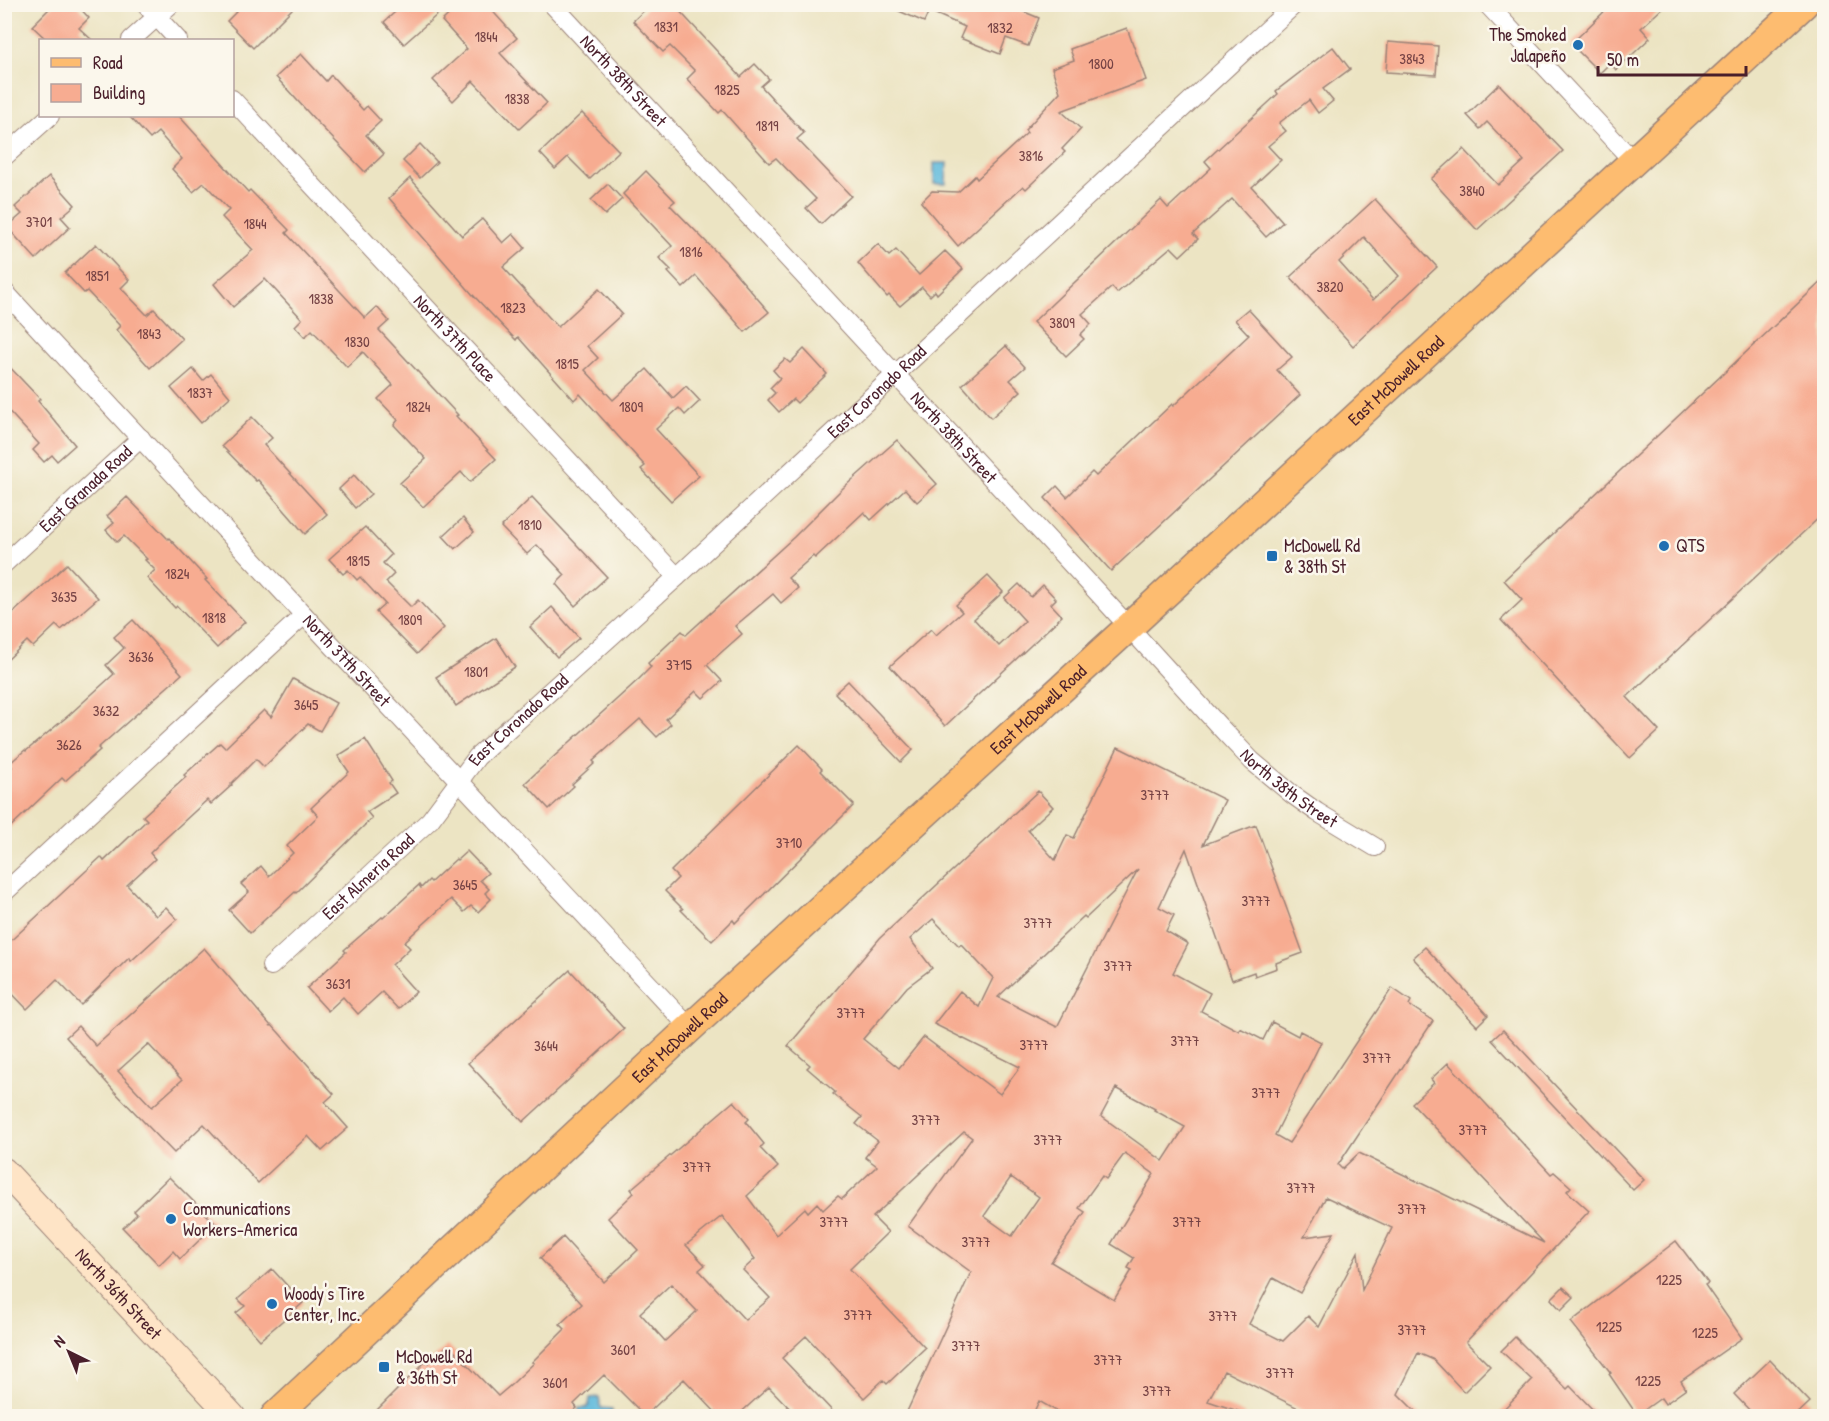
<svg xmlns="http://www.w3.org/2000/svg" width="1829" height="1421" viewBox="0 0 1829 1421" font-family="'Patrick Hand',sans-serif">
<style>
.water{fill:#5ebadc;stroke:#546c84;stroke-width:1.5}
.building{fill:#f7ac91;fill-rule:evenodd}
.lines{fill:none;stroke-linecap:round;stroke-linejoin:round}
.street-casing{stroke:#9b8277;stroke-width:20}
.secondary-casing{stroke:#9b8277;stroke-width:28}
.primary-casing{stroke:#9b8277;stroke-width:31}
.street{stroke:#fff;stroke-width:18}
.secondary{stroke:#fee4c6;stroke-width:26}
.primary{stroke:#fdbc70;stroke-width:28}
.poi-dot{fill:#1f6fb2;stroke:#fbf7ec;stroke-width:2}
.labels{text-anchor:middle;stroke-width:5;stroke-linejoin:round;paint-order:stroke}
.number-label{font-size:15px;fill:#754244}
.poi-label{font-size:18px;fill:#4a1f2b;stroke:#fbf7ec;text-anchor:start}
.street-label{font-size:18px;fill:#4a1f2b;stroke:#fbf7ec}
</style>
<rect width="100%" height="100%" fill="#fbf7ec"/>
<filter id="ink" filterUnits="userSpaceOnUse"><feTurbulence type="fractalNoise" baseFrequency=".0167" numOctaves="2"/><feDisplacementMap in="SourceGraphic" scale="12" xChannelSelector="R" yChannelSelector="G"/><feConvolveMatrix kernelMatrix="1 2 1 2 8 2 1 2 1" color-interpolation-filters="sRGB"/></filter>
<filter id="wash" filterUnits="userSpaceOnUse"><feTurbulence type="fractalNoise" baseFrequency=".008" numOctaves="4" result="noise"/><feDisplacementMap in="SourceGraphic" scale="24" xChannelSelector="R" yChannelSelector="G"/><feGaussianBlur stdDeviation="1.35" result="paint"/><feColorMatrix in="noise" values="0 0 0 0 0 0 0 0 0 0 0 0 0 0 0 0 0 1.4 0 .05"/><feComposite in="paint" operator="in"/></filter>
<g filter="url(#wash)">
<rect width="100%" height="100%" fill="#ece4c3"/>
<g class="water">
<polygon points="934,163 947,163 946,184 934,184"/>
<polygon points="599,1397 601,1408 612,1409 612,1416 579,1416 579,1408 586,1408 589,1405 590,1398"/>
</g>
<g id="blocks">
<g class="building">
<polygon points="54,4 76,4 89,18 79,28 92,40 47,40 32,26"/>
<polygon points="244,4 297,4 253,48 227,21"/>
<polygon points="404,4 430,4 438,14 404,44 384,22"/>
<polygon points="460,4 486,4 517,38 500,53 547,103 519,129 473,81 453,101 433,80 467,49 442,21"/>
<polygon points="651,4 673,4 741,77 755,64 769,79 761,86 804,133 797,139 851,196 821,224 806,208 816,199 776,158 769,163 722,110 719,113 687,79 695,71 670,46 663,52 633,21"/>
<polygon points="883,4 1005,4 1039,18 1028,46 1006,38 1000,54 960,38 965,27 929,11 924,22"/>
<polygon points="1612,4 1667,4 1641,28 1650,38 1616,70 1610,63 1600,73 1571,44"/>
<polygon points="1127,28 1146,80 1061,111 1081,129 1062,149 1065,152 1026,189 1023,186 958,246 921,202 932,191 958,192 975,176 977,179 1027,133 1025,130 1060,92 1052,68 1074,60 1070,49"/>
<polygon points="1388,42 1438,46 1436,75 1386,72"/>
<polygon points="1333,47 1350,69 1323,89 1333,101 1318,113 1309,100 1279,123 1286,131 1268,146 1281,160 1252,187 1283,222 1266,237 1232,199 1193,234 1198,239 1180,256 1171,247 1117,293 1112,287 1082,314 1091,324 1080,335 1084,339 1066,356 1033,322 1161,200 1168,208 1211,168 1205,161 1278,94 1276,91"/>
<polygon points="301,54 326,81 331,75 363,110 367,106 381,121 366,135 384,154 365,172 316,121 276,77"/>
<polygon points="1499,84 1563,151 1477,230 1431,179 1464,149 1498,185 1524,161 1487,122 1480,129 1467,115"/>
<polygon points="582,113 619,151 590,179 568,157 555,169 540,153"/>
<polygon points="129,116 179,116 248,192 250,190 289,230 286,233 365,318 377,307 389,321 379,330 458,415 456,416 496,459 470,482 461,472 423,507 400,483 426,459 394,425 398,420 378,399 393,385 363,352 347,367 312,330 305,337 295,326 302,319 265,279 233,307 214,284 253,250 222,217 229,210 204,183 193,192 172,169 182,159 158,132 150,139"/>
<polygon points="420,144 437,162 420,178 403,161"/>
<polygon points="646,171 675,201 670,205 725,261 769,312 745,332 696,276 683,288 668,272 671,270 659,258 672,246 623,194"/>
<polygon points="49,176 75,205 61,217 70,227 36,259 7,227 22,214 15,207"/>
<polygon points="410,178 462,236 482,219 503,243 513,234 525,248 503,267 558,327 599,289 622,314 587,346 598,358 585,370 613,400 647,369 673,398 686,386 700,401 685,415 679,408 656,429 699,476 671,501 641,469 645,466 580,394 574,400 518,337 516,340 473,295 389,198"/>
<polygon points="608,184 622,199 605,215 591,200"/>
<path d="M1375 199 1437 267 1353 346 1290 277ZM1364 237 1399 276 1373 300 1339 262Z"/>
<polygon points="96,244 129,280 121,288 147,315 154,309 182,339 150,368 116,330 120,326 87,291 84,293 65,273"/>
<polygon points="878,244 889,256 896,250 919,275 945,251 963,269 937,294 935,291 930,296 922,287 900,306 889,295 887,297 858,263"/>
<polygon points="1824,279 1824,513 1627,697 1659,731 1630,758 1501,620 1522,600 1504,580"/>
<polygon points="1248,309 1292,357 1277,370 1300,395 1111,571 1045,498 1057,486 1067,497 1092,472 1096,476 1172,404 1173,406 1249,335 1235,320"/>
<polygon points="1006,346 1025,367 1010,380 1021,391 991,418 962,385"/>
<polygon points="804,349 827,374 797,403 793,399 779,412 768,400 775,393 770,388 780,378 773,370 785,359 790,363"/>
<polygon points="4,361 40,399 38,401 75,445 57,461 52,455 44,462 33,450 39,444 4,406"/>
<polygon points="193,369 203,381 211,374 230,397 201,423 171,388"/>
<polygon points="252,417 272,438 264,445 327,514 305,534 258,480 256,481 222,446"/>
<polygon points="897,440 937,484 917,502 905,489 871,520 864,512 815,558 813,556 788,578 798,588 781,603 773,594 735,626 742,634 707,665 722,681 703,698 696,691 666,719 671,724 657,737 640,719 593,761 595,763 572,784 574,786 549,809 525,783 639,679 651,667 648,663 682,631 686,635 794,537 843,488"/>
<polygon points="354,475 371,494 355,508 339,489"/>
<polygon points="127,497 168,539 169,538 207,579 205,580 245,622 217,648 177,606 175,608 147,578 155,570 145,560 147,559 124,536 117,542 106,530 114,523 107,516"/>
<polygon points="532,497 607,577 575,606 556,584 565,575 537,545 527,554 501,527"/>
<polygon points="463,518 474,532 455,549 443,536"/>
<polygon points="365,527 391,555 383,563 394,574 386,582 411,607 418,600 444,628 417,654 376,612 385,604 360,577 357,580 348,570 343,574 329,559"/>
<polygon points="67,564 98,598 61,630 56,625 33,647 27,641 4,663 4,621"/>
<polygon points="988,576 1003,592 974,619 999,646 1025,621 1004,598 1019,584 1031,597 1043,585 1056,599 1051,604 1062,616 945,726 890,666 931,629 936,635 962,612 956,605"/>
<polygon points="552,607 579,638 557,657 530,627"/>
<polygon points="133,620 182,674 98,748 100,750 65,781 62,778 4,833 4,775 12,767 9,764 25,750 26,751 69,715 114,674 106,665 124,648 114,637"/>
<polygon points="496,638 515,667 456,706 436,677"/>
<polygon points="293,679 336,703 320,731 308,724 264,767 256,759 231,784 232,785 211,804 207,800 157,846 150,853 155,859 127,885 156,916 166,907 177,919 131,961 129,958 81,1005 57,980 27,1009 4,985 4,947 101,857 104,861 147,820 143,816 186,777 184,775 220,743 225,748 264,710 271,717"/>
<polygon points="848,681 913,750 901,762 835,693"/>
<polygon points="365,739 392,781 389,783 396,793 367,812 372,818 296,893 295,892 250,933 229,910 249,892 241,884 261,866 269,876 293,853 287,846 318,816 311,808 349,772 338,756"/>
<polygon points="799,745 822,769 820,771 854,805 735,923 733,920 712,941 681,910 683,909 665,891 678,878 671,871"/>
<path d="M1118 747 1225 800 1203 845 1256 825 1303 953 1276 963 1277 968 1255 976 1254 972 1232 980 1186 849 1159 907 1174 915 1166 931 1188 944 1173 973 1210 993 1201 1011 1239 1031 1240 1028 1263 1040 1272 1022 1298 1036 1300 1031 1321 1042 1275 1135 1289 1143 1392 988 1411 1001 1409 1005 1433 1021 1338 1165 1342 1169 1359 1153 1544 1243 1412 1103 1434 1083 1431 1079 1448 1063 1551 1174 1554 1172 1571 1187 1567 1191 1589 1211 1466 1342 1490 1366 1464 1392 1434 1360 1418 1353 1398 1394 1420 1416H1314L1224 1371 1208 1401 1244 1413V1416H1065L1039 1401 1032 1416H905L971 1272 908 1226 972 1138 964 1132 873 1217 888 1232 850 1269 925 1348 887 1384 883 1380 864 1398 806 1336 782 1358 837 1416H797L769 1387 737 1416H719L684 1379 645 1416 604 1375 574 1404 577 1408 568 1416H371L426 1361 428 1363 448 1345 498 1396 512 1384 534 1363 532 1362 565 1329 560 1324 582 1304 540 1258 563 1237 604 1282 638 1250 608 1218 634 1193 631 1189 734 1101 749 1119 746 1122 764 1144 760 1148 778 1167 747 1196 776 1235 805 1208 808 1212 817 1203 823 1210 838 1196 842 1199 877 1166 865 1157 878 1141 856 1124 862 1117 833 1094 835 1092 807 1068 810 1065 788 1046 880 938 1038 791 1053 807 1028 830 1055 860 1067 835 1074 838ZM1138 869 1057 1027 998 997 1084 916 1086 918ZM933 919 959 946 961 944 993 978 979 1007 960 991 934 1024 1020 1067 1000 1094 924 1037 899 1068 863 1039 907 987 932 968 910 939ZM1116 1088 1155 1109 1154 1110 1185 1127 1163 1161 1101 1116ZM1125 1153 1154 1174 1111 1244 1134 1258 1128 1268 1132 1270 1114 1300 1051 1262 1085 1212 1079 1208 1102 1176 1106 1179ZM1011 1177 1039 1197 1012 1236 984 1216ZM1326 1197 1392 1228 1362 1290 1358 1252 1319 1327 1308 1316 1283 1341 1249 1324 1273 1278 1300 1293 1334 1233 1304 1237ZM722 1216 755 1259 743 1270 770 1298 745 1320 699 1270 705 1265 686 1245ZM671 1284 697 1311 665 1341 640 1313Z"/>
<polygon points="467,851 488,873 480,880 489,889 485,893 491,899 478,912 471,906 464,912 451,899 404,942 410,948 392,965 416,992 398,1009 382,992 358,1014 343,997 328,1011 307,988 346,952 344,950 382,917 383,918 419,885 421,888 429,880 431,882 456,859 457,860"/>
<polygon points="1425,947 1488,1015 1477,1026 1413,958"/>
<path d="M204 948 271 1026 272 1025 334 1094 325 1102 348 1128 322 1151 308 1136 258 1183 204 1124 174 1153 114 1091 66 1037 78 1026 96 1046ZM148 1044 182 1080 152 1107 118 1071Z"/>
<polygon points="570,970 624,1029 523,1122 468,1063"/>
<polygon points="1503,1030 1644,1180 1633,1190 1492,1040"/>
<polygon points="169,1177 216,1224 180,1259 173,1251 159,1265 123,1228 137,1214 134,1211"/>
<polygon points="1676,1241 1708,1283 1705,1285 1742,1338 1681,1381 1686,1389 1665,1404 1661,1398 1637,1415 1609,1374 1611,1373 1571,1322"/>
<polygon points="272,1269 303,1303 260,1340 236,1313 245,1306 238,1299"/>
<polygon points="1563,1287 1574,1297 1561,1310 1551,1299"/>
<polygon points="1515,1337 1567,1389 1570,1386 1599,1416 1497,1416 1532,1380 1501,1351"/>
<polygon points="1770,1360 1810,1402 1795,1416 1755,1416 1734,1394"/>
</g>
</g>
</g>
<g filter="url(#ink)">
<use href="#blocks" fill-opacity="0" stroke="#9b8277" stroke-width="1.5"/>
<g class="lines">
<g class="street-casing">
<g id="street">
<polyline points="145,4 178,40"/>
<path id="s1" d="M552 4 1098 593 1218 725 1252 761 1293 795 1317 812 1375 847"/>
<polyline points="1487,4 1634,162"/>
<polyline points="131,40 171,4"/>
<path id="s2" d="M232 99 677 577"/>
<polyline points="4,157 50,116"/>
<path id="s3" d="M4 291 304 615 690 1028"/>
<path id="s4" d="M4 564 141 438"/>
<polyline points="4,893 304,615"/>
<path id="s5" d="M271 966 430 820 477 757 677 577 1295 4"/>
</g>
</g>
<g class="secondary-casing">
<g id="secondary">
<path id="s6" d="M4 1171 232 1416"/>
</g>
</g>
<g class="primary-casing">
<g id="primary">
<path id="s7" d="M275 1416 690 1028 1129 627 1804 4"/>
</g>
</g>
<use href="#street" class="street"/>
<use href="#secondary" class="secondary"/>
<use href="#primary" class="primary"/>
</g>
</g>
<g class="poi-dot">
<circle cx="1578" cy="45" r="6"/>
<circle cx="1664" cy="546" r="6"/>
<rect x="1266" y="550" width="12" height="12" rx="3"/>
<circle cx="171" cy="1219" r="6"/>
<circle cx="272" cy="1304" r="6"/>
<rect x="378" y="1361" width="12" height="12" rx="3"/>
</g>
<g class="labels">
<g class="number-label">
<text x="666" y="32">1831</text>
<text x="1000" y="33">1832</text>
<text x="486" y="42">1844</text>
<text x="1412" y="64">3843</text>
<text x="1101" y="69">1800</text>
<text x="727" y="95">1825</text>
<text x="517" y="104">1838</text>
<text x="767" y="131">1819</text>
<text x="1031" y="161">3816</text>
<text x="1472" y="196">3840</text>
<text x="39" y="227">3701</text>
<text x="255" y="229">1844</text>
<text x="691" y="257">1816</text>
<text x="97" y="281">1851</text>
<text x="1330" y="292">3820</text>
<text x="321" y="304">1838</text>
<text x="513" y="313">1823</text>
<text x="1062" y="328">3809</text>
<text x="149" y="339">1843</text>
<text x="357" y="347">1830</text>
<text x="567" y="369">1815</text>
<text x="200" y="398">1837</text>
<text x="418" y="412">1824</text>
<text x="631" y="412">1809</text>
<text x="530" y="530">1810</text>
<text x="358" y="566">1815</text>
<text x="177" y="579">1824</text>
<text x="64" y="602">3635</text>
<text x="214" y="623">1818</text>
<text x="410" y="625">1809</text>
<text x="141" y="662">3636</text>
<text x="679" y="670">3715</text>
<text x="476" y="677">1801</text>
<text x="306" y="710">3645</text>
<text x="106" y="716">3632</text>
<text x="69" y="750">3626</text>
<text x="1155" y="800">3777</text>
<text x="789" y="848">3710</text>
<text x="465" y="890">3645</text>
<text x="1256" y="906">3777</text>
<text x="1038" y="928">3777</text>
<text x="1118" y="971">3777</text>
<text x="338" y="989">3631</text>
<text x="851" y="1018">3777</text>
<text x="1185" y="1046">3777</text>
<text x="1034" y="1050">3777</text>
<text x="546" y="1051">3644</text>
<text x="1377" y="1063">3777</text>
<text x="1266" y="1098">3777</text>
<text x="926" y="1125">3777</text>
<text x="1473" y="1135">3777</text>
<text x="1048" y="1145">3777</text>
<text x="697" y="1172">3777</text>
<text x="1301" y="1193">3777</text>
<text x="1412" y="1214">3777</text>
<text x="834" y="1227">3777</text>
<text x="1187" y="1227">3777</text>
<text x="976" y="1247">3777</text>
<text x="1669" y="1285">1225</text>
<text x="858" y="1320">3777</text>
<text x="1223" y="1321">3777</text>
<text x="1609" y="1332">1225</text>
<text x="1412" y="1335">3777</text>
<text x="1705" y="1338">1225</text>
<text x="966" y="1351">3777</text>
<text x="623" y="1355">3601</text>
<text x="1108" y="1365">3777</text>
<text x="1280" y="1378">3777</text>
<text x="1648" y="1386">1225</text>
<text x="555" y="1388">3601</text>
<text x="1157" y="1396">3777</text>
</g>
<g class="poi-label">
<text x="1566" y="41" text-anchor="end">The Smoked<tspan x="1566" dy="21">Jalapeño</tspan></text>
<text x="1284" y="552">McDowell Rd<tspan x="1284" dy="21">&amp; 38th St</tspan></text>
<text x="1676" y="552">QTS</text>
<text x="183" y="1215">Communications<tspan x="183" dy="21">Workers-America</tspan></text>
<text x="284" y="1300">Woody's Tire<tspan x="284" dy="21">Center, Inc.</tspan></text>
<text x="396" y="1363">McDowell Rd<tspan x="396" dy="21">&amp; 36th St</tspan></text>
</g>
<g class="street-label">
<text dy="6" stroke="none"><textPath href="#s1" startOffset="105">North 38th Street</textPath></text>
<text dy="6" stroke="none"><textPath href="#s2" startOffset="327">North 37th Place</textPath></text>
<text dy="6" stroke="none"><textPath href="#s7" startOffset="1526">East McDowell Road</textPath></text>
<text dy="6" stroke="none"><textPath href="#s5" startOffset="836">East Coronado Road</textPath></text>
<text dy="6" stroke="none"><textPath href="#s1" startOffset="591">North 38th Street</textPath></text>
<text dy="6" stroke="none"><textPath href="#s4" startOffset="111">East Granada Road</textPath></text>
<text dy="6" stroke="none"><textPath href="#s3" startOffset="504">North 37th Street</textPath></text>
<text dy="6" stroke="none"><textPath href="#s7" startOffset="1040">East McDowell Road</textPath></text>
<text dy="6" stroke="none"><textPath href="#s5" startOffset="350">East Coronado Road</textPath></text>
<text dy="6" stroke="none"><textPath href="#s1" startOffset="1077">North 38th Street</textPath></text>
<text dy="6" stroke="none"><textPath href="#s5" startOffset="132">East Almeria Road</textPath></text>
<text dy="6" stroke="none"><textPath href="#s7" startOffset="554">East McDowell Road</textPath></text>
<text dy="6" stroke="none"><textPath href="#s6" startOffset="168">North 36th Street</textPath></text>
</g>
</g>
<rect width="1829" height="1421" fill="none" stroke="#fbf7ec" stroke-width="24"/>
<rect x="39" y="39" width="195" height="78" fill="#fbf7ec" stroke="#b4a19f" stroke-width="1.5"/>
<rect x="51" y="58" width="30" height="9" fill="#fdbc70" stroke="#b4a19f" stroke-width="1.5"/>
<text x="93" y="69" font-size="18" fill="#4a1f2b">Road</text>
<rect x="51" y="84" width="30" height="18" fill="#f7ac91" stroke="#b4a19f" stroke-width="1.5"/>
<text x="93" y="99" font-size="18" fill="#4a1f2b">Building</text>
<g transform="translate(69 1352) rotate(317)" stroke="#fbf7ec" stroke-width="4.5" paint-order="stroke">
<path d="M0-4.5L10 22L0 15L-10 22Z" fill="#4a1f2b"/>
<text y="-9" font-size="16" font-weight="bold" text-anchor="middle" fill="#4a1f2b">N</text>
</g>
<path d="M1598 66v9h148v-9" fill="none" stroke="#4a1f2b" stroke-width="3"/>
<text x="1607" y="66" font-size="18" fill="#4a1f2b" stroke="#fbf7ec" stroke-width="4.5" paint-order="stroke">50 m</text>
</svg>
